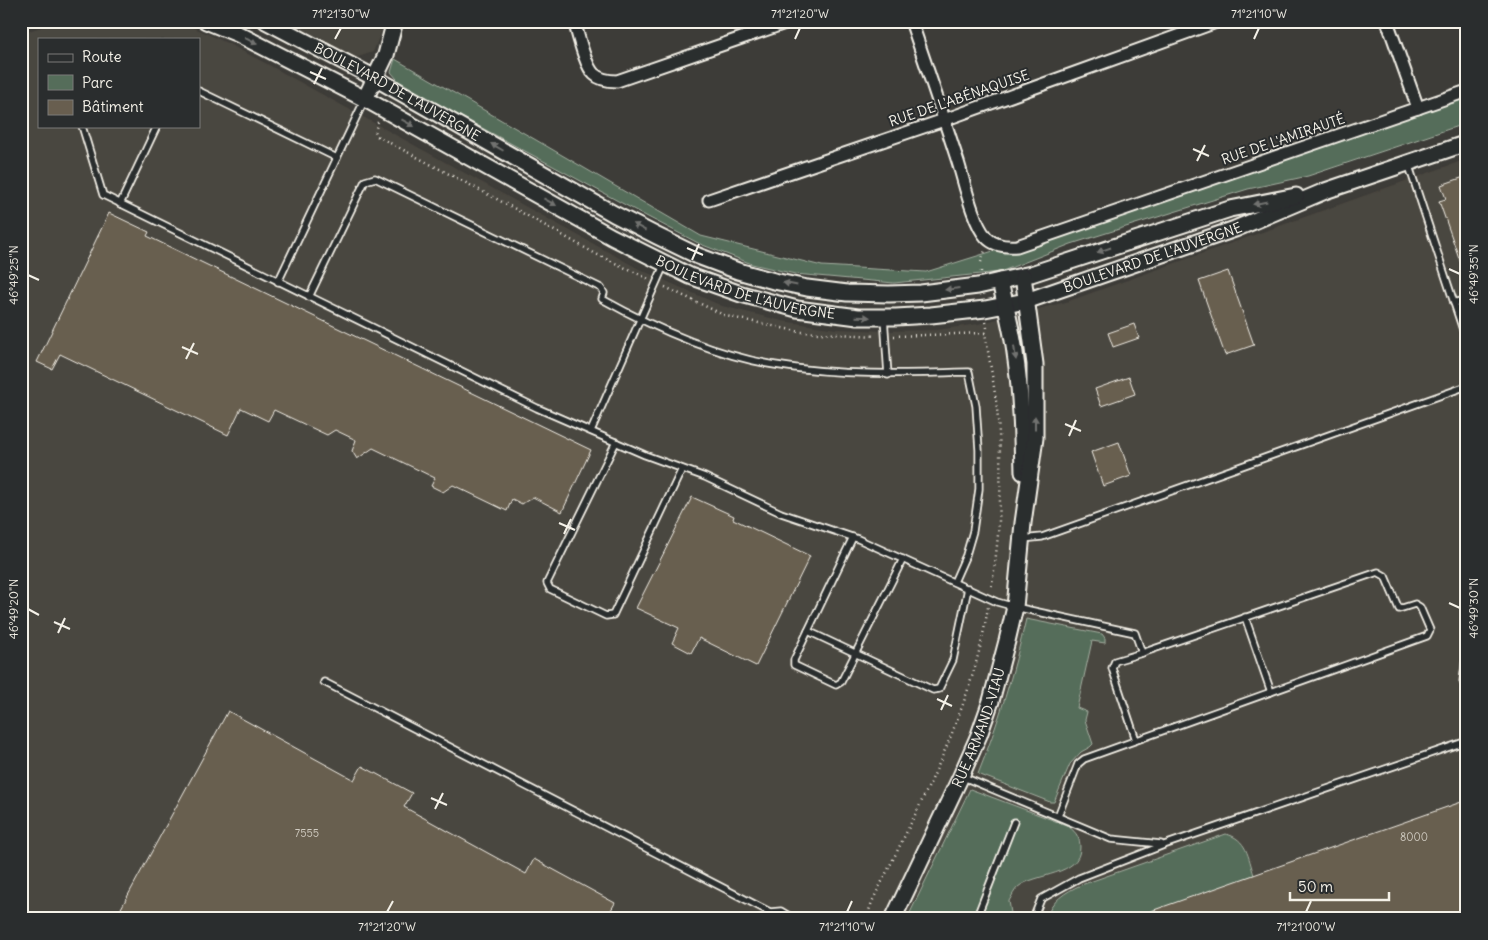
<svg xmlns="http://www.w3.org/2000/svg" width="1488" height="940" viewBox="0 0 1488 940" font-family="Delius,sans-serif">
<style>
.built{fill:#4a463f;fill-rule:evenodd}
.green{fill:#556d5a;stroke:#a4afa1}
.building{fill:#685e4f;stroke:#f4f1e8}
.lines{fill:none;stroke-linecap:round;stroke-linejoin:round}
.lane-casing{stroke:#f4f1e8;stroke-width:9}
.street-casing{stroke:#f4f1e8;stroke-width:15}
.secondary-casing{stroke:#f4f1e8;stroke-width:19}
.path{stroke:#f4f1e8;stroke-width:2.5;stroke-dasharray:1 4;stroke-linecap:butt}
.lane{stroke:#2a2d2e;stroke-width:5.5}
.street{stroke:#2a2d2e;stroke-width:11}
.secondary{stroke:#2a2d2e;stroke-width:15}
.oneway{fill:#71726f}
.ticks{fill:none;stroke:#f4f1e8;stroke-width:2}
.labels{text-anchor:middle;stroke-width:4;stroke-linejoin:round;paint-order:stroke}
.number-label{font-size:11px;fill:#d1ccc2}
.street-label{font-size:14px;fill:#f4f1e8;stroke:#2a2d2e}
.neatline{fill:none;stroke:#f4f1e8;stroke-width:2}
.ticks-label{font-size:12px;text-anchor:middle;fill:#f4f1e8}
</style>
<rect width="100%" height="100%" fill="#3d3c38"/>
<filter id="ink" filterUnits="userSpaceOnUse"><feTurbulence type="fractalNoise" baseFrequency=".02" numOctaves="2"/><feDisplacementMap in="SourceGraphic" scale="10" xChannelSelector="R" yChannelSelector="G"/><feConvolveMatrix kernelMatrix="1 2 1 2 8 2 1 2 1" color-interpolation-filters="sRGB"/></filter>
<g filter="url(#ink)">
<g class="built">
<path d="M62 21H178L186 24 227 43 267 64 639 269 722 306 782 321 836 329 885 331 937 330 978 324 1066 302 1467 159V919H32L21 904V33ZM39 39H199V126H39Z"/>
<polygon points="288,21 383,21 383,27 373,52 355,58"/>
</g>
<g class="green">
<polygon points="395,59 536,140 701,236 822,266 926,272 1006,247 1467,91 1467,123 1308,176 1248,189 1071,244 1000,272 894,283 795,274 752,264 700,244 646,216 402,85 391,72"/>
<path d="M1026 619 1102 634 1105 638V643L1092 641 1077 708 1087 712 1085 720 1093 744 1090 747 1081 752 1070 764 1054 802H1050L978 774C998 724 1014 672 1026 619Z"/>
<path d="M970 789 1066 825C1074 830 1080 836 1080 847 1081 876 1035 873 1018 887 1014 891 1012 896 1009 901L1012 919H907Z"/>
<path d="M1226 834C1247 839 1248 857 1254 875L1145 919H1046C1051 901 1065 892 1081 885Z"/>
</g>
<g class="building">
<polygon points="1467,176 1467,274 1465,275 1439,201 1446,199 1441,185"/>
<polygon points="109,213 149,232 147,236 591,450 562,512 533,497 522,504 512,499 507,511 453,485 443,492 431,486 435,478 373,448 357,459 352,451 356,440 335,430 327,435 274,410 268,421 241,408 228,435 60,354 52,369 37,362"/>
<polygon points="1228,271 1254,345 1225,355 1199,281"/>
<polygon points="1134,324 1139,338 1113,347 1108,333"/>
<polygon points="1129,377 1135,394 1101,406 1095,389"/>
<polygon points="1119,442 1131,476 1103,486 1091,452"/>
<polygon points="692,497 734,516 733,519 810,556 756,666 699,638 691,653 672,643 679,628 636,608"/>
<polygon points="228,711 354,780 362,766 412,793 404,807 526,874 534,859 615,903 606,919 131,919 119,912"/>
<polygon points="1467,800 1467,919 1134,919 1134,917"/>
</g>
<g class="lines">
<g class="lane-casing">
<g id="lane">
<polyline points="199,91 337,158"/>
<polyline points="82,126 103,195 537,408 645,455 705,477 781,513 858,539 997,602 1015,607 1135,633 1142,653 1378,572 1385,576 1399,609 1415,604 1420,607 1430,630 1427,636 1084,759 1078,764 1058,816"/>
<polyline points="1408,163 1463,330 1467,333"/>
<polyline points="120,204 157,126"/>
<polyline points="278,282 364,101"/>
<path d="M309 297 365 181 375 178 601 288 604 293 602 299C656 329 714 355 775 365 840 376 904 374 969 372L976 406 979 450V489L973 531 966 555 954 582"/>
<polyline points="1454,303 1467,299"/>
<polyline points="884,317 888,375"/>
<polyline points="591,431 665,263"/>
<polyline points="616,442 547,583 550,589 606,616 613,615 682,469"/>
<polyline points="853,537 794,660 794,665 836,685 841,682 903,559"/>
<polyline points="1022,539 1042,537 1467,386"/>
<polyline points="1245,617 1271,692"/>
<polyline points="808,631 933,690 939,689 953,660 968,588"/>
<polyline points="1467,648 1463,681 1467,692"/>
<polyline points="324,682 770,912 781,911 794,919"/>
<polyline points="1136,740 1112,668 1115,661 1142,653"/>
<polyline points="961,776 1111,839 1161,844"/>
<polyline points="976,919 1014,822"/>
<polyline points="1033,919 1041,899 1079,878 1164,845 1467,741"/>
</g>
</g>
<g class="street-casing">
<g id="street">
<path d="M574 21C578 34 585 66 594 74 600 80 609 81 617 81L791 21"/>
<path d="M911 21C927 68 943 115 958 162 964 181 973 223 986 237 994 246 1005 247 1017 246L1467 91"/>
<polyline points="1387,21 1418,108"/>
<polyline points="709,200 944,120 1219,21"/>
</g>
</g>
<g class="secondary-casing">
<g id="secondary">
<path id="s1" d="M206 21 238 34 365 99 612 237 690 276 741 294 797 309 858 317H896L931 315 985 309 1026 301 1235 229 1325 191 1467 143"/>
<path id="s2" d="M266 21 375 78 614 214 657 236 698 256 738 271 774 281 807 288 847 293 889 294 921 293 978 286 1031 274 1230 209 1296 196"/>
<polyline points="365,99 386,55 395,21"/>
<path d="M1000 281C1005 305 1012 329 1015 353 1021 392 1022 432 1023 472"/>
<path id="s3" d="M893 919 961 776 979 735 991 701 1007 641 1015 607 1023 523 1035 438V364L1023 276"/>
</g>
</g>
<g class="path">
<polyline points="378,122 375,131 377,136 392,144 508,205 596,254 649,279"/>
<polyline points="981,272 981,262 985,250"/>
<polyline points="665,287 726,316 801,332 876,336"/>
<path d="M986 322 987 328 985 333C989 358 994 384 997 409 1003 469 1001 531 991 590"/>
<polyline points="894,336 985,333"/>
<path d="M866 919 872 902C918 807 972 713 988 607"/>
</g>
<use href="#lane" class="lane"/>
<use href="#street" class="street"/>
<use href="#secondary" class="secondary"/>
</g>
<defs><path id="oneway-solid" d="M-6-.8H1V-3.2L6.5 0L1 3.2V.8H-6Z" transform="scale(1.25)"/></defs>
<g class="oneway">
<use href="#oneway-solid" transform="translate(251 41) rotate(27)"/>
<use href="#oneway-solid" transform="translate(408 123) rotate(29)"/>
<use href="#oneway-solid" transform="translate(497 147) rotate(-150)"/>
<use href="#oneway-solid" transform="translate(550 202) rotate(29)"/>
<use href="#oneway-solid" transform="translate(1260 203) rotate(169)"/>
<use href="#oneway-solid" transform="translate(639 227) rotate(-152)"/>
<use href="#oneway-solid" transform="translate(1104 250) rotate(161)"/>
<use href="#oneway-solid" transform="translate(790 284) rotate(-169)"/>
<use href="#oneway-solid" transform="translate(952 289) rotate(173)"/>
<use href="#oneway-solid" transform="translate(863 317) rotate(2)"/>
<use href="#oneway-solid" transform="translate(1015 353) rotate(82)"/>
<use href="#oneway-solid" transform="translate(1035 423) rotate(-90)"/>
</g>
</g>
<path class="ticks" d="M335 39 341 28M795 39 800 28M1254 39 1259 28M310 72 326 79M314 84 322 68M1193 149 1209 156M1197 161 1205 145M687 248 703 255M692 260 699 244M1449 269 1460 274M28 275 39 280M182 347 198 354M186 359 194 343M1065 424 1081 431M1069 436 1076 420M559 523 575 530M564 534 571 519M1449 603 1460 608M28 609 39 615M54 622 70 629M58 633 65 618M937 699 952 706M941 710 948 695M431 798 447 805M435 809 443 793M387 912 393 901M847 912 852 901M1306 912 1311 901"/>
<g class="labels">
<g class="number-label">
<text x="307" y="837">7555</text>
<text x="1414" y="841">8000</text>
</g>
<g class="street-label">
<text dy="5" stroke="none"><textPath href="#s2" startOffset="149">BOULEVARD DE L'AUVERGNE</textPath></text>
<text transform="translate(959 98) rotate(-19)" y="5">RUE DE L'ABÉNAQUISE</text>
<text transform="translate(1283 139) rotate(-19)" y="5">RUE DE L'AMIRAUTÉ</text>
<text dy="5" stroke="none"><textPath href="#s1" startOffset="1024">BOULEVARD DE L'AUVERGNE</textPath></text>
<text dy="5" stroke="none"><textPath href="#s1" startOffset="604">BOULEVARD DE L'AUVERGNE</textPath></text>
<text dy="5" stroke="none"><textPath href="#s3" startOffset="210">RUE ARMAND-VIAU</textPath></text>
</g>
</g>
<rect width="1488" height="940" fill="none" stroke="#2a2d2e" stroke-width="55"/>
<rect x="38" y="38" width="162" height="90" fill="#2a2d2e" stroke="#7b7b78"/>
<rect x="48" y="54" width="25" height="8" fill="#2a2d2e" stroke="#7b7b78"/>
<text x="82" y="62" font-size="15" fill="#f4f1e8">Route</text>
<rect x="48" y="75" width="25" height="15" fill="#556d5a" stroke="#7b7b78"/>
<text x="82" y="88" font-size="15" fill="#f4f1e8">Parc</text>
<rect x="48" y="100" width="25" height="15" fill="#685e4f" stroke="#7b7b78"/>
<text x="82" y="112" font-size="15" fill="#f4f1e8">Bâtiment</text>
<path d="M1290 892v8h99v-8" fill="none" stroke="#f4f1e8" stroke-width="2.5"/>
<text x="1298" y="892" font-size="15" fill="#f4f1e8" stroke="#2a2d2e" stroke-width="4" paint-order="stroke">50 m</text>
<rect x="28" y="28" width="1432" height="884" class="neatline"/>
<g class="ticks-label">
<text x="341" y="18">71°21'30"W</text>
<text x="800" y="18">71°21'20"W</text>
<text x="1259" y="18">71°21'10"W</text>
<text transform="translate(1474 274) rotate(-90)" y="4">46°49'35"N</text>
<text transform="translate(14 275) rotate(-90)" y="4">46°49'25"N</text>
<text transform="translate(1474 608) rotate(-90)" y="4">46°49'30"N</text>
<text transform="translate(14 609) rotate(-90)" y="4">46°49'20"N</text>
<text x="387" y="931">71°21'20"W</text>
<text x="847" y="931">71°21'10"W</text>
<text x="1306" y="931">71°21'00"W</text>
</g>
</svg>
